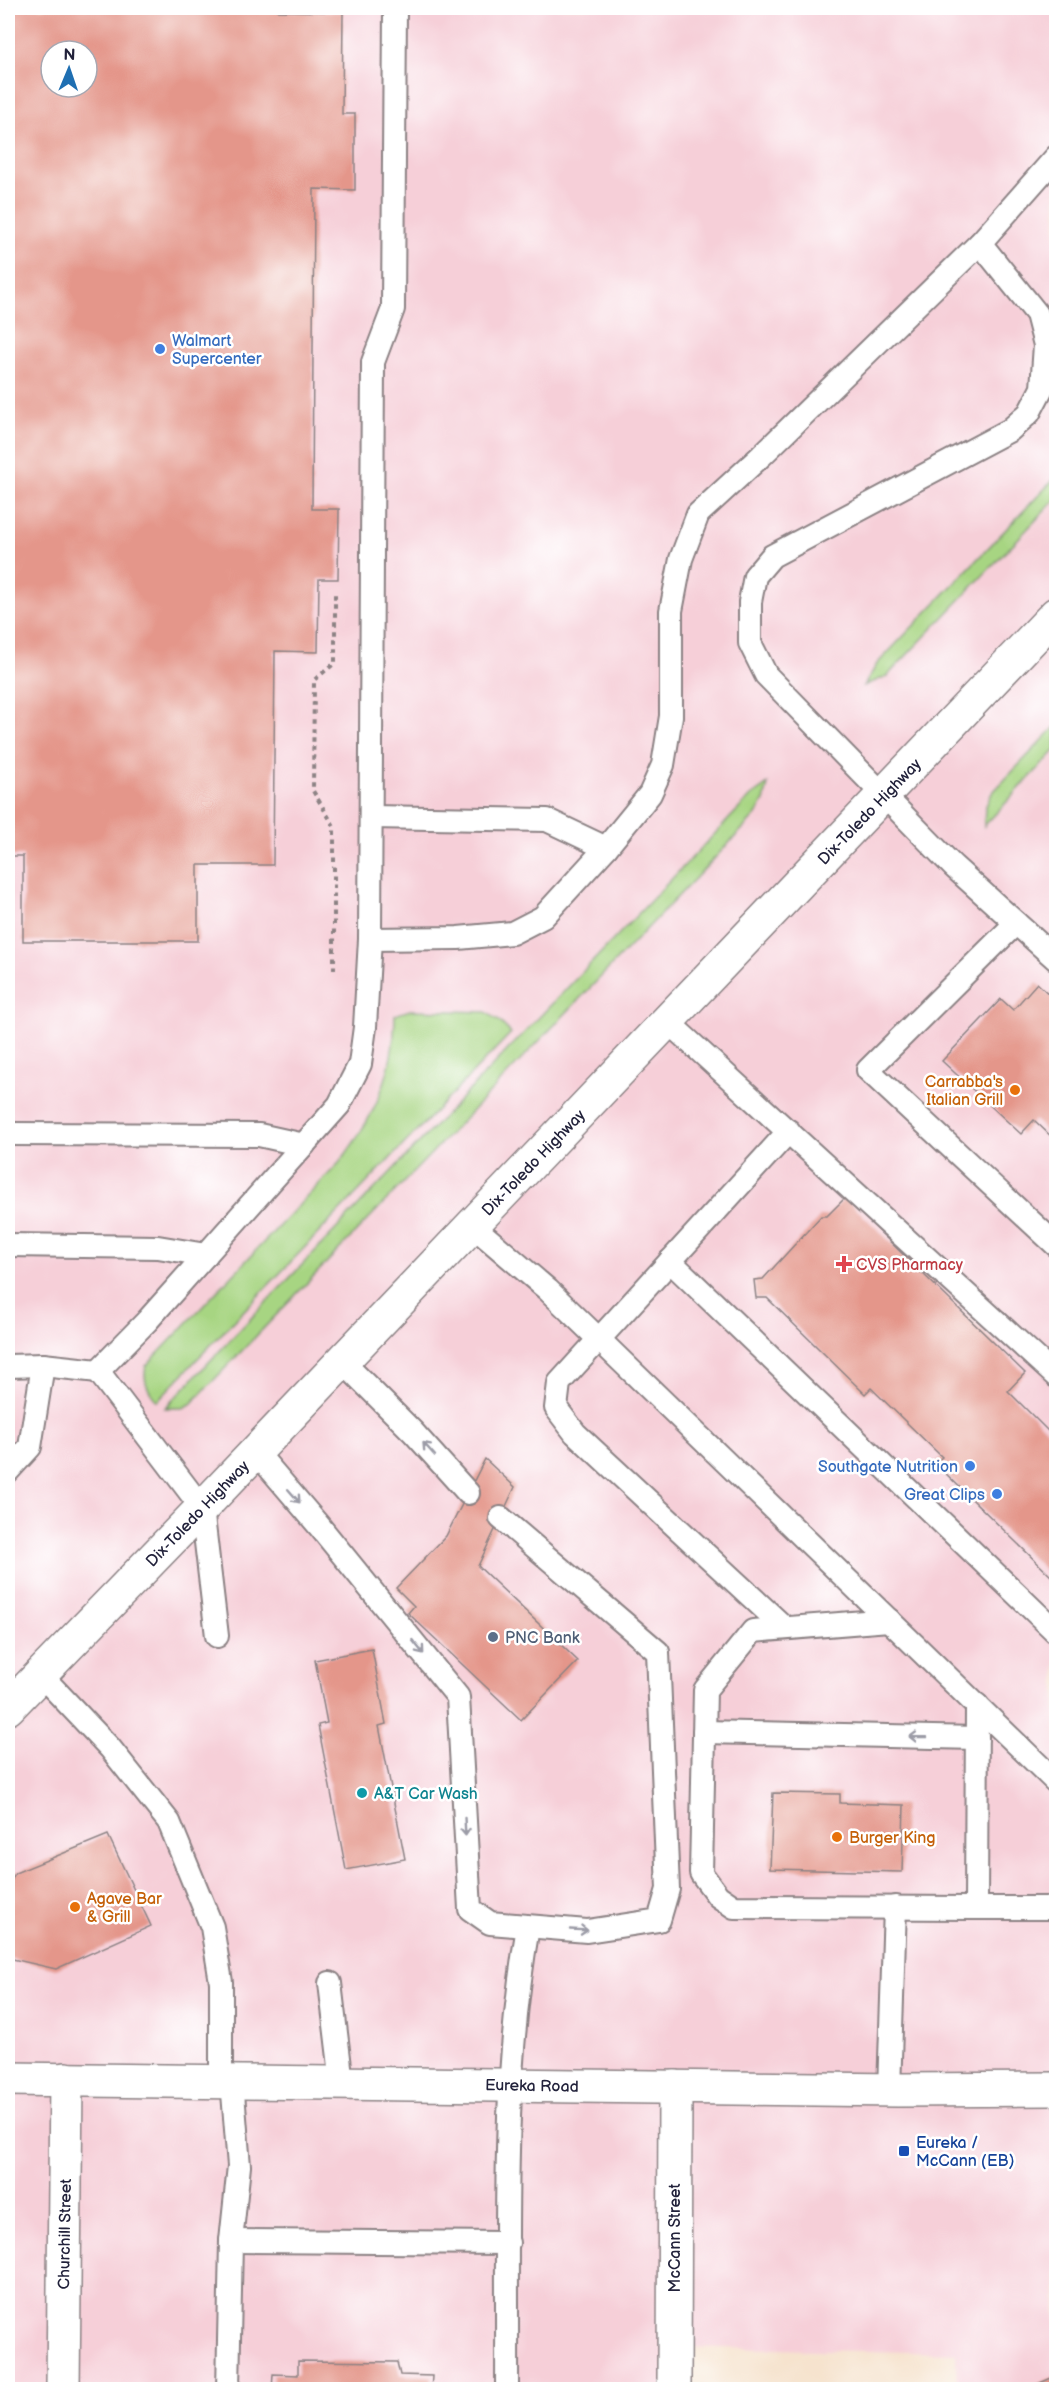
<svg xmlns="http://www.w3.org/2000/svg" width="1064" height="2397" viewBox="0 0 1064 2397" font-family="'Balsamiq Sans',sans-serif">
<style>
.built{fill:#f6cfd8;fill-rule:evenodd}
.green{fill:#a7d582;stroke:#647c5e;stroke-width:1.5}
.building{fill:#e4968a;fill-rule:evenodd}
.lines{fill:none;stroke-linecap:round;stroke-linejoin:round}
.lane-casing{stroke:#8c8284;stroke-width:26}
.street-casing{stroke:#8c8284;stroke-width:36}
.secondary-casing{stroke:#8c8284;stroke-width:36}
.primary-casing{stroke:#8c8284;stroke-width:36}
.path{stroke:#8c8284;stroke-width:4;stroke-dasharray:4.5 4.5;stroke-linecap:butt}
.lane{stroke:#fff;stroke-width:22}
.street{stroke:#fff;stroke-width:33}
.secondary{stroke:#fff;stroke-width:33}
.primary{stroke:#fff;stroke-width:33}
.oneway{stroke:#9c9ca7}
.shop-dot{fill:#3f7fe0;stroke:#fff;stroke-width:2}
.food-dot{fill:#e8710a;stroke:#fff;stroke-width:2}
.health-dot{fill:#e0444e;stroke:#fff;stroke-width:2}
.service-dot{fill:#5c6f8a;stroke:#fff;stroke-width:2}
.culture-dot{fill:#0f9aa8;stroke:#fff;stroke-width:2}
.transit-dot{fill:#1a4fb4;stroke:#fff;stroke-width:2}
.labels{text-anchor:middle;stroke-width:5;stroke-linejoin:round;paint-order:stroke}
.shop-label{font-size:16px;fill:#366cbe;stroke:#fff;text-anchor:end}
.street-label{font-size:16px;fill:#22223b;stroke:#fff}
.food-label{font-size:16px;fill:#c56008;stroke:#fff;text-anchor:start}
.health-label{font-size:16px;fill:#be3a42;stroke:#fff;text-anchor:start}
.service-label{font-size:16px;fill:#4e5e75;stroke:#fff;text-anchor:start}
.culture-label{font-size:16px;fill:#0d838f;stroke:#fff;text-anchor:start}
.transit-label{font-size:16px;fill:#164399;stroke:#fff;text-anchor:start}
</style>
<rect width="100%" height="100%" fill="#fff"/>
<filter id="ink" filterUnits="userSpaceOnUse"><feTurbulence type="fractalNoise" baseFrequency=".0167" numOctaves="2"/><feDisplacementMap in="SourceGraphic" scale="12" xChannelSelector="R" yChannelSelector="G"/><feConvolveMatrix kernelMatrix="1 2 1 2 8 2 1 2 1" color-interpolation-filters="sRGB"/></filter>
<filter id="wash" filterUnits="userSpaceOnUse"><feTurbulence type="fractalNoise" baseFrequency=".008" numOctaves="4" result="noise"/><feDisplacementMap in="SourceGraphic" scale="24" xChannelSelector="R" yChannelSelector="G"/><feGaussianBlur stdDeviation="1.35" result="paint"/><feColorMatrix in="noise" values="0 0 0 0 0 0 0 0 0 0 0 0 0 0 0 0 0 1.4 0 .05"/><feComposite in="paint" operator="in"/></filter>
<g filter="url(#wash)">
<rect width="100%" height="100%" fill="#f6e3ce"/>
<path class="built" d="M8 8H1056V2389H957L956 2353 675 2347 674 2389 8 2390ZM51 51H87V87H51Z"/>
<g class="green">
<polygon points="1056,477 1056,499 887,676 864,686 877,664"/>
<polygon points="1056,726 1056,750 984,826 985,808 992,793"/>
<polygon points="768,784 764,801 756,815 191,1404 183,1408 165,1408 751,796"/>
<path d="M410 1010 486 1012 499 1021 511 1033 157 1401C147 1390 143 1380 146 1366L339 1163C375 1116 394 1076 395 1015Z"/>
</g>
<g id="blocks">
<g class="building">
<path d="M8 8H278V11L343 12 342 114H355V190L314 189 312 509H339L338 579H319L318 652 275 651 273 865H198V941H23V856H8ZM51 51H87V87H51Z"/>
<polygon points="1037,983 1056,1001 1056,1141 1034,1120 1021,1134 942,1061 1001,999 1013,1010"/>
<polygon points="845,1198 1025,1373 1008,1391 1056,1439 1056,1581 935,1463 942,1457 871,1388 865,1394 767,1298 756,1298 754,1280 763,1279 821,1216 827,1216"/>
<polygon points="485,1459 515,1487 478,1566 578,1661 521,1720 408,1613 414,1606 396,1588 446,1536"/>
<polygon points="372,1649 386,1724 379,1726 405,1859 346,1870 318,1725 327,1723 315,1660"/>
<polygon points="773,1793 840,1794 840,1803 904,1805 902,1872 770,1869"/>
<polygon points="108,1835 151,1926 56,1969 8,1958 8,1888 15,1873"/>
<polygon points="298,2361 397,2362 400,2375 432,2376 431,2390 272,2390 273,2374 298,2375"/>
<polygon points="1056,2376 1056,2390 1024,2390"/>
</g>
</g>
</g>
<g filter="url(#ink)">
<use href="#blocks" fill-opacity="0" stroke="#8c8284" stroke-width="1.5"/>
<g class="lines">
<g class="lane-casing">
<g id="lane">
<polyline points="980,243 1037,314 1045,345 1042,388 1029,413 1010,430 772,556 755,576 750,602 750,643 766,675 953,866 1016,923 868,1070 1056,1245"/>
<polyline points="371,817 547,820 606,848"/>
<polyline points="1016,923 1056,959"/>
<polyline points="370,939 458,938 512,933 543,917 606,848 650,794 663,765 671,716 671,611 681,559 698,514 761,456 980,243 1056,157"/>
<polyline points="667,1021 1056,1376"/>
<polyline points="8,1134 259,1135 304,1145"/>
<polyline points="472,1225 548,1290 1056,1782"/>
<polyline points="8,1245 158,1247 206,1255"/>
<polyline points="670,1261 1056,1632"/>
<polyline points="342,1361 413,1432 468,1493"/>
<polyline points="8,1366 43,1365 98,1371 202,1508 217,1636"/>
<polyline points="98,1371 147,1321 339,1105 360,1064 365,1027 370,939 373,362 393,309 395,8"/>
<polyline points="256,1452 320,1527 458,1697 470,1909 490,1923 587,1931 659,1920 668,1889 658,1652 501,1518"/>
<polyline points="8,1471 30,1447 43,1365"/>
<polyline points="889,1620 753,1631 705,1690 701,1873 718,1896 734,1907 976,1908 977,1705"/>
<polyline points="785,1628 575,1433 556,1408 559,1383 789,1131"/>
<polyline points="40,1674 110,1748 169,1822 212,1927 221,1982 221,2081"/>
<polyline points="704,1732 977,1738"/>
<polyline points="976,1908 1056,1908"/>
<polyline points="330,1983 342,2083"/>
<polyline points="889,2090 895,1907"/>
<polyline points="231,2241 508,2243"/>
<polyline points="228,2390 231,2241 239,2166 232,2081"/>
<path d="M507 2390C508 2235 501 2079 528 1927"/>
</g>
</g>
<g class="street-casing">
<g id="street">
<polyline points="63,2390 66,2079"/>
<polyline points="674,2390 675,2087"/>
</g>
</g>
<g class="secondary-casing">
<polyline id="secondary" points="8,2079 898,2090 1056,2089"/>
</g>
<g class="primary-casing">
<polyline id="primary" points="8,1708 202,1508 1056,614"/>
</g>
<polyline class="path" points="334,970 334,826 313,791 314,680 335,663 335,590"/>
<use href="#lane" class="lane"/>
<use href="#street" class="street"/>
<use href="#secondary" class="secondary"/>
<use href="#primary" class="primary"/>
</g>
<defs><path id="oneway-shaft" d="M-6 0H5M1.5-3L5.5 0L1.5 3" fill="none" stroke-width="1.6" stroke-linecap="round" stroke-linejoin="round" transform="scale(1.5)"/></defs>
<g class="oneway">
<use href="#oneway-shaft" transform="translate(429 1449) rotate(-132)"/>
<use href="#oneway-shaft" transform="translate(294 1496) rotate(49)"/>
<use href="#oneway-shaft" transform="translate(418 1647) rotate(51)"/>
<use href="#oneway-shaft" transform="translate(918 1737) rotate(-179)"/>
<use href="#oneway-shaft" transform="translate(465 1827) rotate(87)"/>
<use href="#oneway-shaft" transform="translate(579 1930) rotate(3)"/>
</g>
</g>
<g class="shop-dot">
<circle cx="160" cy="349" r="6"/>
<circle cx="970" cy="1466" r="6"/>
<circle cx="997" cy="1494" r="6"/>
</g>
<g class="food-dot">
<circle cx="1015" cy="1090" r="6"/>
<circle cx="837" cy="1837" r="6"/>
<circle cx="75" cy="1907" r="6"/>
</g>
<path class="health-dot" d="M841 1255h6v6h6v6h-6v6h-6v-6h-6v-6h6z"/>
<circle class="service-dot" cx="493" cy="1637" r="6"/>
<circle class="culture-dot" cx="362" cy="1793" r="6"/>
<rect class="transit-dot" x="898" y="2145" width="12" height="12" rx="3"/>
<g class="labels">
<g class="shop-label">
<text x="172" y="346" text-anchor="start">Walmart<tspan x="172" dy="18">Supercenter</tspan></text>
<text x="958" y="1472">Southgate Nutrition</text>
<text x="985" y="1500">Great Clips</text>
</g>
<g class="street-label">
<text transform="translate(869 811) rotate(-46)" y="6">Dix-Toledo Highway</text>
<text transform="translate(533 1162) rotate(-46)" y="6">Dix-Toledo Highway</text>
<text transform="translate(197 1513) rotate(-46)" y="6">Dix-Toledo Highway</text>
<text transform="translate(532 2085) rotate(1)" y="6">Eureka Road</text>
<text transform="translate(64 2234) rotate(-89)" y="6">Churchill Street</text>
<text transform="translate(674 2238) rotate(-90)" y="6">McCann Street</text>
</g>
<g class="food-label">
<text x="1003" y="1087" text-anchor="end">Carrabba's<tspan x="1003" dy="18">Italian Grill</tspan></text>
<text x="849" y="1843">Burger King</text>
<text x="87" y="1904">Agave Bar<tspan x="87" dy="18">&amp; Grill</tspan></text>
</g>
<g class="health-label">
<text x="856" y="1270">CVS Pharmacy</text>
</g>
<g class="service-label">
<text x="505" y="1643">PNC Bank</text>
</g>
<g class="culture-label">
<text x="374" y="1799">A&amp;T Car Wash</text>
</g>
<g class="transit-label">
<text x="916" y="2148">Eureka /<tspan x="916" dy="18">McCann (EB)</tspan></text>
</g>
</g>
<rect width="1064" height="2397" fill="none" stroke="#fff" stroke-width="30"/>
<g transform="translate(69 69) rotate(2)"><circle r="28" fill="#ffffff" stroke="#a7a7b1" stroke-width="1.5"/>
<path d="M0-4.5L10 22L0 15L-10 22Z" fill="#1f6fb2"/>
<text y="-9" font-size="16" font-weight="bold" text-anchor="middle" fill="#22223b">N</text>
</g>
</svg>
